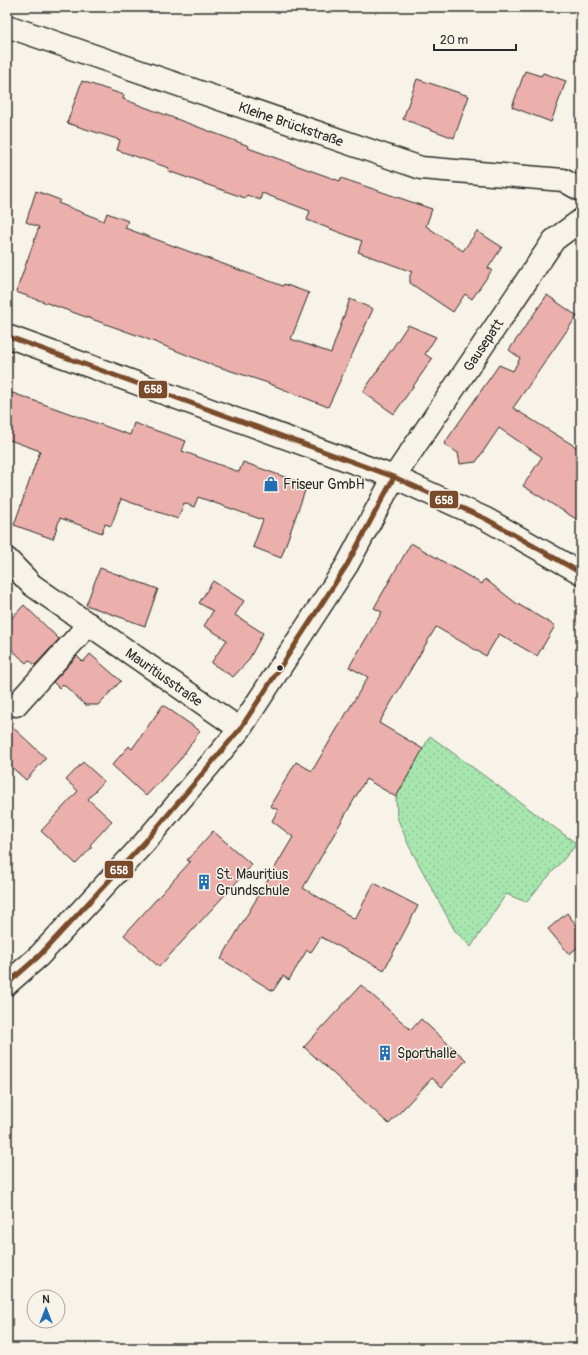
<svg xmlns="http://www.w3.org/2000/svg" width="588" height="1355" viewBox="0 0 588 1355" font-family="Pangolin,sans-serif">
<style>
.park{fill:url(#park-dots);stroke:#69886c}
.building{fill:#ebb0ab;stroke:#2b2b2b}
.lines{fill:none;stroke-linecap:round;stroke-linejoin:round}
.street-casing{stroke:#2b2b2b;stroke-width:25}
.secondary-casing{stroke:#2b2b2b;stroke-width:25}
.street{stroke:#f7f3e8;stroke-width:22}
.secondary{stroke:#f7f3e8;stroke-width:22}
.bus-1-casing{stroke:#f7f3e8;stroke-width:8}
.bus-1{stroke:#7a4b2a;stroke-width:5}
.bus-dot{fill:#2b2b2b;stroke:#f7f3e8;stroke-width:1.5}
.labels{text-anchor:middle;stroke-width:3;stroke-linejoin:round;paint-order:stroke}
.street-label{font-size:14px;fill:#2b2b2b;stroke:#f7f3e8}
.poi-label{font-size:14px;fill:#2b2b2b;stroke:#f7f3e8;text-anchor:start}
.line-badge{stroke:#f7f3e8;stroke-width:1.5}
.badge-label{font-size:11px;text-anchor:middle;font-weight:bold;fill:#fff}
</style>
<defs>
<pattern id="park-dots" width="8" height="8" patternUnits="userSpaceOnUse"><rect width="8" height="8" fill="#a7e6ae"/><path d="M2 2h.1M6 6h.1" fill="none" stroke="#90c596" stroke-width="1.8" stroke-linecap="round"/></pattern>
</defs>
<rect width="100%" height="100%" fill="#f7f3e8"/>
<filter id="ink" filterUnits="userSpaceOnUse"><feTurbulence type="fractalNoise" baseFrequency=".025" numOctaves="2"/><feDisplacementMap in="SourceGraphic" scale="8" xChannelSelector="R" yChannelSelector="G"/><feConvolveMatrix kernelMatrix="1 2 1 2 8 2 1 2 1" color-interpolation-filters="sRGB"/></filter>
<g filter="url(#ink)">
<polygon class="park" points="430,736 577,844 526,902 506,894 471,947 455,931 409,846 397,817 396,797"/>
<g class="building">
<polygon points="525,71 541,76 543,73 566,81 551,122 512,107"/>
<polygon points="417,79 469,96 454,138 403,119"/>
<polygon points="82,81 124,95 123,99 249,146 248,148 340,181 341,178 432,209 426,226 463,251 477,231 502,247 488,268 492,270 472,299 465,294 453,312 410,283 410,275 412,272 358,252 362,241 307,220 310,211 262,193 260,200 247,195 245,198 168,171 169,168 117,150 120,140 67,123"/>
<polygon points="36,191 60,200 58,203 104,221 107,213 128,221 125,228 283,286 284,284 309,293 291,339 331,353 350,299 373,309 328,407 265,382 207,363 142,337 16,292 39,227 26,222"/>
<polygon points="547,295 577,316 513,408 581,450 581,522 523,486 542,457 499,428 476,462 460,464 458,453 444,444 499,365 513,371 520,358 509,350"/>
<polygon points="408,325 436,337 425,354 432,359 394,414 363,392"/>
<polygon points="7,391 130,435 134,423 186,441 182,451 239,472 243,462 307,485 281,558 253,547 263,520 198,497 194,507 184,503 178,519 121,499 111,526 105,524 102,533 60,518 53,539 14,525 40,451 7,439"/>
<polygon points="411,543 482,584 485,579 516,603 555,626 537,656 499,634 486,656 436,627 379,723 423,749 396,797 366,779 303,888 355,919 374,883 418,906 384,970 321,937 311,952 307,950 289,980 283,976 273,991 221,959 293,837 272,821 278,810 270,806 296,762 312,771 368,677 349,667 382,612 374,608"/>
<polygon points="100,568 158,589 145,626 86,605"/>
<polygon points="213,581 244,601 235,615 263,633 248,661 233,677 211,663 227,640 204,626 213,611 199,603"/>
<polygon points="24,605 59,639 35,665 29,660 26,663 7,645 7,623"/>
<polygon points="90,654 121,681 98,705 85,705 63,684 59,688 53,682 77,656 83,662"/>
<polygon points="163,705 200,731 178,762 146,796 112,765 129,746 132,749"/>
<polygon points="7,722 46,758 26,780 7,763"/>
<polygon points="83,762 104,781 88,799 112,821 90,845 92,847 76,864 41,831 78,791 66,780"/>
<polygon points="213,831 252,865 159,967 124,935 190,862 187,860"/>
<polygon points="567,913 581,931 581,945 569,954 548,929"/>
<polygon points="361,985 411,1030 421,1019 466,1060 442,1087 432,1078 389,1124 304,1047"/>
</g>
<g class="lines">
<g class="street-casing">
<g id="street">
<polyline points="7,26 421,168 563,180 581,190"/>
<polyline points="7,559 32,585 240,729"/>
<polyline points="16,705 89,624"/>
<polyline points="7,984 39,956 144,843 240,729 347,565 394,477 554,240 581,220"/>
</g>
</g>
<g class="secondary-casing">
<polyline id="secondary" points="7,336 394,477 486,519 581,573"/>
</g>
<use href="#street" class="street"/>
<use href="#secondary" class="secondary"/>
<g class="bus-1-casing">
<g id="bus-1">
<polyline points="7,336 394,477 486,519 581,573"/>
<polyline points="7,984 39,956 144,843 240,729 347,565 394,477"/>
</g>
</g>
<use href="#bus-1" class="bus-1"/>
</g>
</g>
<defs>
<g id="shop-bare" transform="scale(1.2)"><path d="M-5-2.5h2.3a2.7 3.5 0 0 1 5.4 0H5L5.5 6h-11ZM-1.5-2.5h3a1.5 2.3 0 0 0-3 0Z" fill="#1f6fb2" stroke="#f7f3e8" stroke-width="2.5" paint-order="stroke"/></g>
<g id="building-bare" transform="scale(1.2)"><path d="M-4-6H4V6H1V3H-1V6H-4ZM-2.5-4.3h1.7v1.8h-1.7ZM.8-4.3h1.7v1.8H.8ZM-2.5-1h1.7V.8h-1.7ZM.8-1h1.7V.8H.8Z" fill="#1f6fb2" stroke="#f7f3e8" stroke-width="2.5" paint-order="stroke"/></g>
</defs>
<g fill-rule="evenodd">
<use href="#shop-bare" x="271" y="484"/>
<use href="#building-bare" x="204" y="882"/>
<use href="#building-bare" x="385" y="1053"/>
</g>
<circle class="bus-dot" cx="280" cy="668" r="3.5"/>
<g class="labels">
<g class="street-label">
<text transform="translate(291 124) rotate(19)" y="5">Kleine Brückstraße</text>
<text transform="translate(483 345) rotate(-56)" y="5">Gausepatt</text>
<text transform="translate(164 677) rotate(35)" y="5">Mauritiusstraße</text>
</g>
<g class="poi-label">
<text x="283" y="489">Friseur GmbH</text>
<text x="216" y="879">St. Mauritius<tspan x="216" dy="16">Grundschule</tspan></text>
<text x="397" y="1058">Sporthalle</text>
</g>
</g>
<g class="line-badge">
<rect x="138" y="380" width="30" height="19" rx="4" fill="#7a4b2a"/>
<rect x="429" y="490" width="30" height="19" rx="4" fill="#7a4b2a"/>
<rect x="104" y="860" width="30" height="19" rx="4" fill="#7a4b2a"/>
</g>
<g class="badge-label">
<text x="153" y="393">658</text>
<text x="444" y="504">658</text>
<text x="119" y="874">658</text>
</g>
<rect width="588" height="1355" fill="none" stroke="#f7f3e8" stroke-width="24"/>
<rect x="12" y="12" width="564" height="1331" fill="none" stroke="#2b2b2b" stroke-width="1.5" filter="url(#ink)"/>
<g transform="translate(46 1309)"><circle r="19" fill="#f7f3e8" stroke="#a5a39c"/>
<path d="M0-3L7 15L0 10L-7 15Z" fill="#1f6fb2"/>
<text y="-6" font-size="11" font-weight="bold" text-anchor="middle" fill="#2b2b2b">N</text>
</g>
<path d="M434 44v6h82v-6" fill="none" stroke="#2b2b2b" stroke-width="2"/>
<text x="440" y="44" font-size="12" fill="#2b2b2b" stroke="#f7f3e8" stroke-width="3" paint-order="stroke">20 m</text>
</svg>
